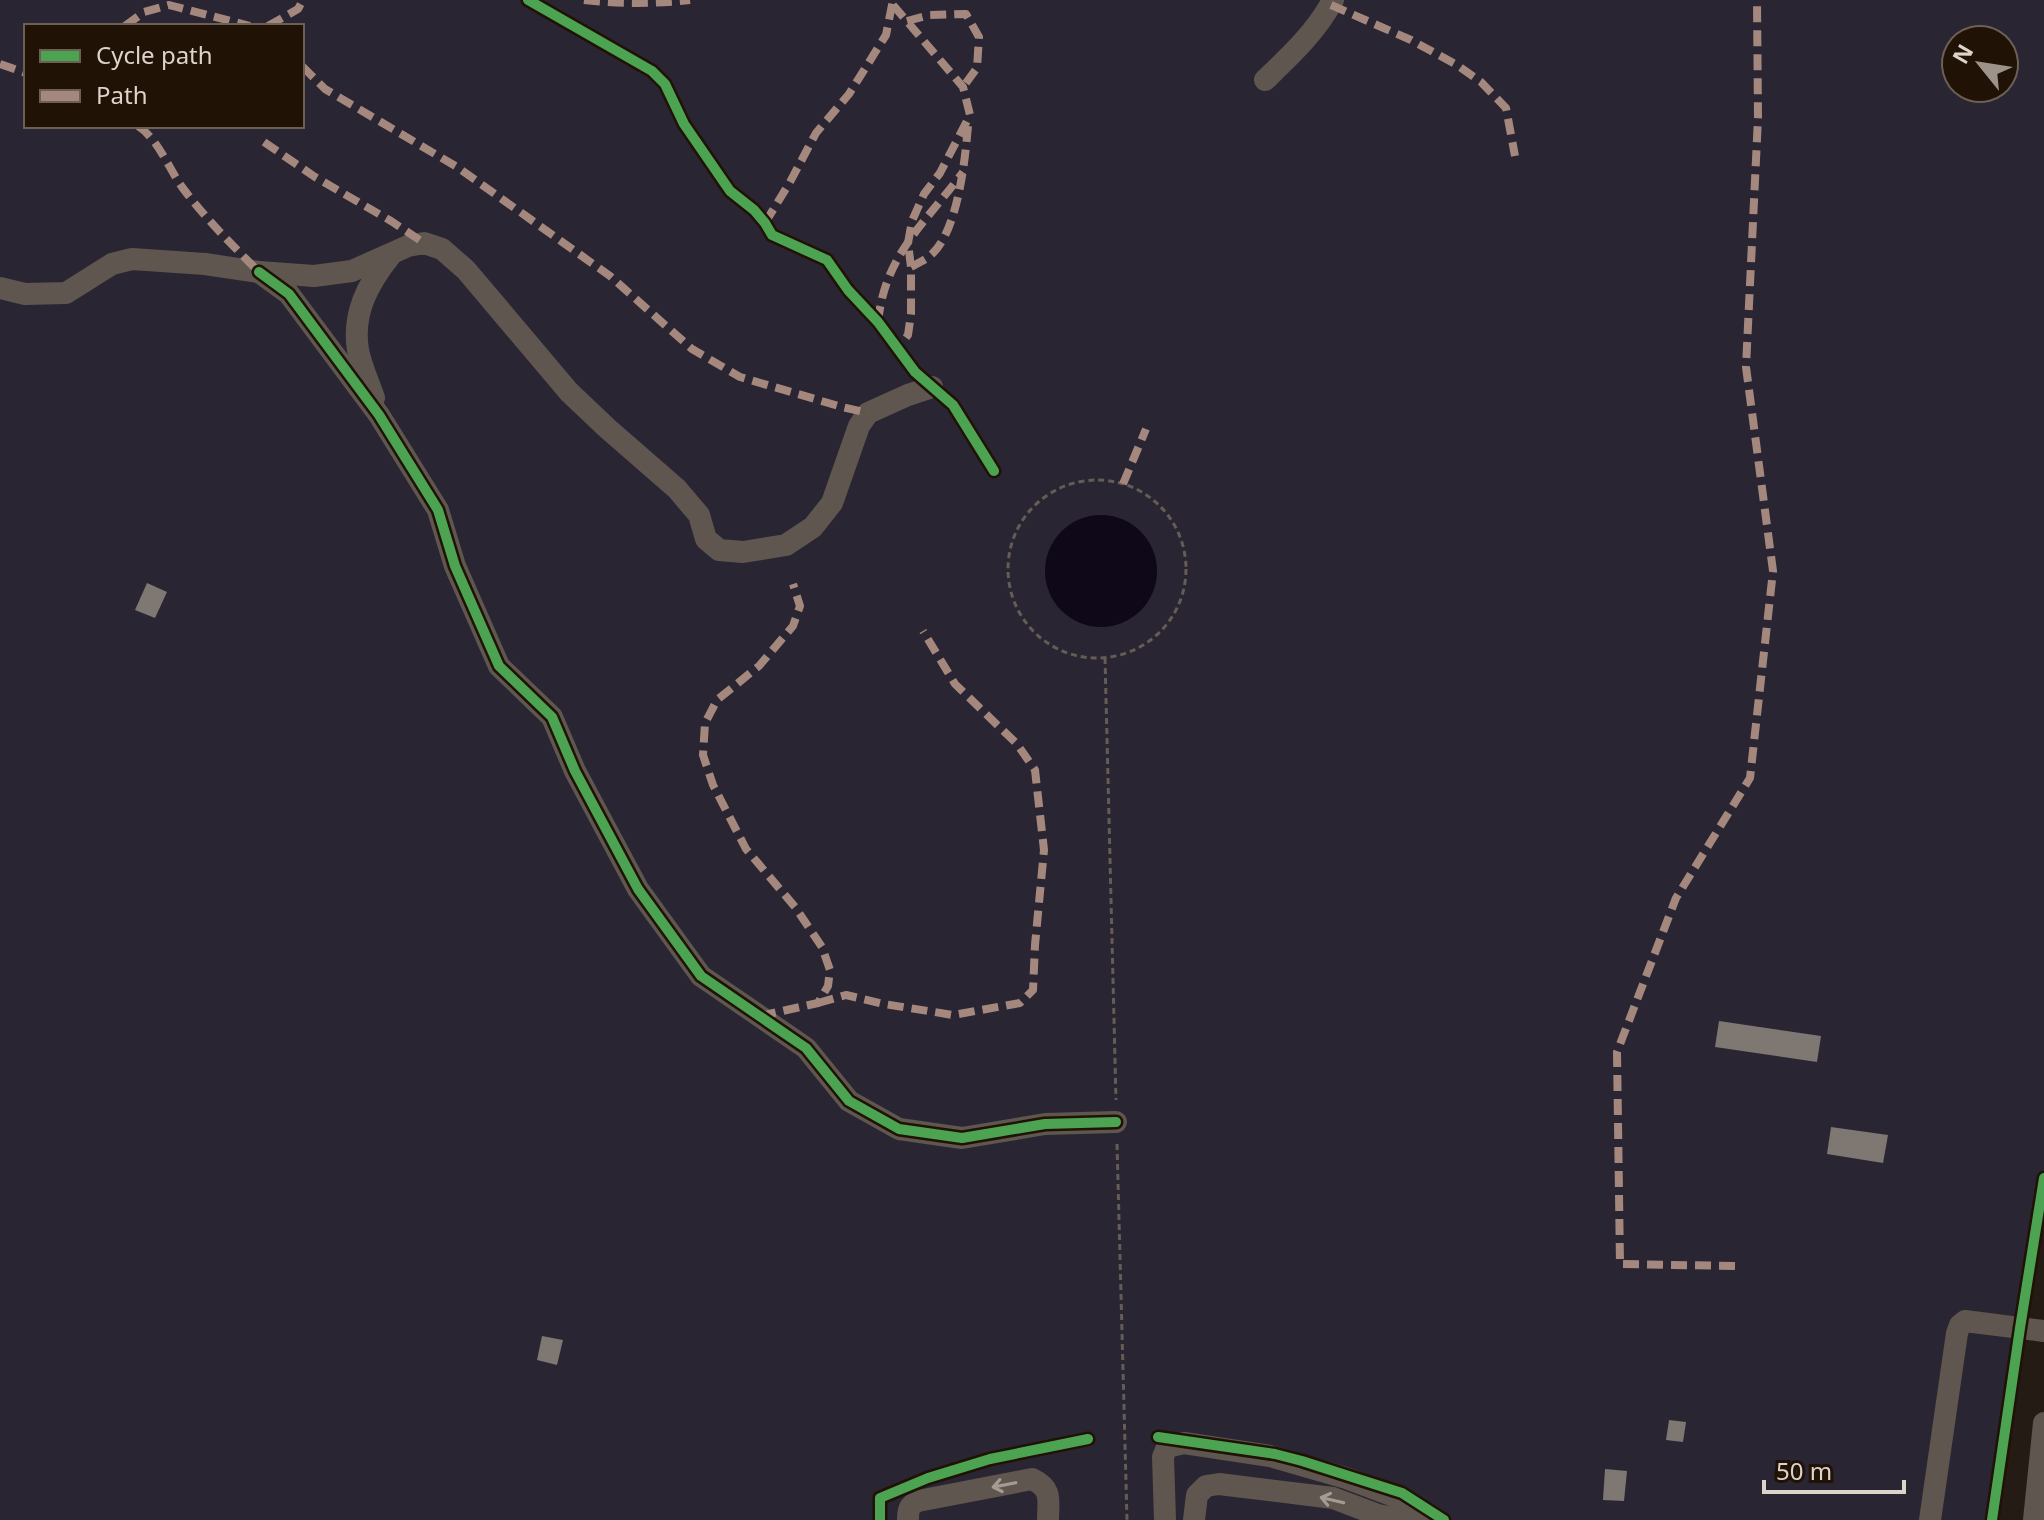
<svg xmlns="http://www.w3.org/2000/svg" width="2044" height="1520" viewBox="0 0 2044 1520" font-family="'Noto Sans',sans-serif">
<style>
.green{fill:#2a2532;fill-rule:evenodd}
.water{fill:#0e0819}
.building{fill:#7f7872}
.lines{fill:none;stroke-linecap:round;stroke-linejoin:round}
.path{stroke:#645c55;stroke-width:3;stroke-dasharray:6 4;stroke-linecap:butt}
.minor{stroke:#5f564f;stroke-width:22}
.quiet{stroke:#a5887d;stroke-width:8;stroke-dasharray:16 8;stroke-linecap:butt}
.cycleway-casing{stroke:#201205;stroke-width:15}
.cycleway{stroke:#4ca352;stroke-width:10}
.oneway{stroke:#a49b93}
</style>
<rect width="100%" height="100%" fill="#231b14"/>
<path class="green" d="M0 0H2044V1205L1986 1520H0ZM26 26H302V126H26ZM1956 40H2004V88H1956Z"/>
<circle class="water" cx="1101" cy="571" r="56"/>
<g class="building">
<polygon points="147,583 167,592 155,618 135,610"/>
<polygon points="1719,1021 1821,1036 1817,1062 1715,1047"/>
<polygon points="1831,1127 1888,1135 1883,1163 1827,1154"/>
<polygon points="542,1336 563,1340 557,1365 537,1360"/>
<polygon points="1669,1420 1686,1422 1683,1442 1666,1440"/>
<polygon points="1605,1469 1627,1471 1624,1501 1603,1500"/>
</g>
<g class="lines">
<g class="path">
<circle cx="1097" cy="569" r="89"/>
<polyline points="1105,658 1116,1100"/>
<polyline points="1117,1144 1127,1520"/>
</g>
<g class="minor">
<path d="M1265 80C1290 56 1317 31 1333 0"/>
<polyline points="259,272 289,294 379,415 438,510 455,566 499,666 552,717 575,771 638,889 701,976 806,1048 849,1101 899,1129 962,1138 1045,1124 1116,1122"/>
<polyline points="0,288 25,294 66,293 112,264 132,259 205,264 259,272 314,276 352,271 408,246 424,243 442,249 466,270 569,392 607,428 677,489 699,515 706,539 719,550 743,552 786,545 813,527 832,503 859,426 868,413 908,395 932,387"/>
<path d="M374 398C369 383 361 366 358 350 352 313 368 284 390 256"/>
<path d="M908 1520C908 1510 909 1505 918 1501L1032 1479C1053 1489 1048 1500 1048 1520"/>
<polyline points="1165,1520 1163,1457 1167,1447 1184,1443 1270,1456 1346,1478 1399,1498 1437,1520"/>
<polyline points="1194,1520 1197,1495 1206,1486 1219,1484 1333,1498 1378,1515 1406,1520"/>
<polyline points="1930,1520 1957,1333 1960,1325 1965,1321 2044,1331"/>
<polyline points="2034,1520 2044,1423"/>
</g>
<g class="quiet">
<path d="M584 0C619 4 654 4 690 0"/>
<polyline points="893,5 963,87 970,115 940,173 924,194 912,221 908,243 911,267 911,314 908,335 897,349"/>
<polyline points="1331,5 1411,40 1457,65 1481,82 1506,108 1515,156"/>
<polyline points="907,21 930,15 966,14 979,37 977,68 963,87"/>
<polyline points="125,26 144,12 169,5 250,26"/>
<polyline points="268,26 298,9 303,0"/>
<polyline points="0,64 26,73"/>
<polyline points="302,66 325,89 457,167 610,276 692,349 740,377 842,407 868,413"/>
<path d="M138 126C158 139 168 167 182 187 205 218 232 245 259 272"/>
<polyline points="264,142 315,177 391,221 424,243"/>
<polyline points="765,223 790,182 816,133 849,94 886,35 893,0"/>
<path d="M911 267C918 263 927 259 932 254 958 230 965 160 968 126"/>
<path d="M878 322C885 254 925 224 963 172"/>
<polyline points="1123,484 1146,429"/>
<polyline points="818,1003 846,995 884,1004 953,1015 1020,1003 1033,990 1035,945 1044,850 1035,770 1017,744 955,684 923,631"/>
<polyline points="760,1016 818,1003 828,986 830,970 822,947 795,907 746,849 713,785 703,755 705,723 717,700 759,666 793,626 800,606 793,584"/>
<polyline points="1735,1266 1620,1264 1617,1052 1676,898 1750,778 1773,571 1746,367 1758,118 1757,0"/>
</g>
<g class="cycleway-casing">
<g id="cycleway">
<polyline points="528,0 652,71 665,84 684,124 730,191 754,210 765,223 772,235 827,260 848,290 878,322 915,372 953,405 994,471"/>
<polyline points="259,272 289,294 379,415 438,510 455,566 499,666 552,717 575,771 638,889 701,976 806,1048 849,1101 899,1129 962,1138 1045,1124 1116,1122"/>
<polyline points="1158,1437 1275,1454 1302,1461 1402,1493 1444,1520"/>
<polyline points="880,1520 880,1498 928,1478 990,1459 1088,1439"/>
<polyline points="1992,1520 2020,1328 2044,1178"/>
</g>
</g>
<use href="#cycleway" class="cycleway"/>
</g>
<defs><path id="oneway-shaft" d="M-6 0H5M1.5-3L5.5 0L1.5 3" fill="none" stroke-width="1.6" stroke-linecap="round" stroke-linejoin="round" transform="scale(2)"/></defs>
<g class="oneway">
<use href="#oneway-shaft" transform="translate(1004 1485) rotate(169)"/>
<use href="#oneway-shaft" transform="translate(1332 1500) rotate(-167)"/>
</g>
<rect x="24" y="24" width="280" height="104" fill="#201205" stroke="#6c5f54" stroke-width="2"/>
<rect x="40" y="50" width="40" height="12" fill="#4ca352" stroke="#6c5f54" stroke-width="2"/>
<text x="96" y="64" font-size="24" fill="#ddd3cb">Cycle path</text>
<rect x="40" y="90" width="40" height="12" fill="#a5887d" stroke="#6c5f54" stroke-width="2"/>
<text x="96" y="104" font-size="24" fill="#ddd3cb">Path</text>
<g transform="translate(1980 64) rotate(300)"><circle r="38" fill="#201205" stroke="#6c5f54" stroke-width="2"/>
<path d="M0-6L14 30L0 20L-14 30Z" fill="#9c938b"/>
<text y="-12" font-size="22" font-weight="bold" text-anchor="middle" fill="#ddd3cb">N</text>
</g>
<path d="M1764 1480v12h140v-12" fill="none" stroke="#ddd3cb" stroke-width="4"/>
<text x="1776" y="1480" font-size="24" fill="#ddd3cb" stroke="#201205" stroke-width="6" paint-order="stroke">50 m</text>
</svg>
